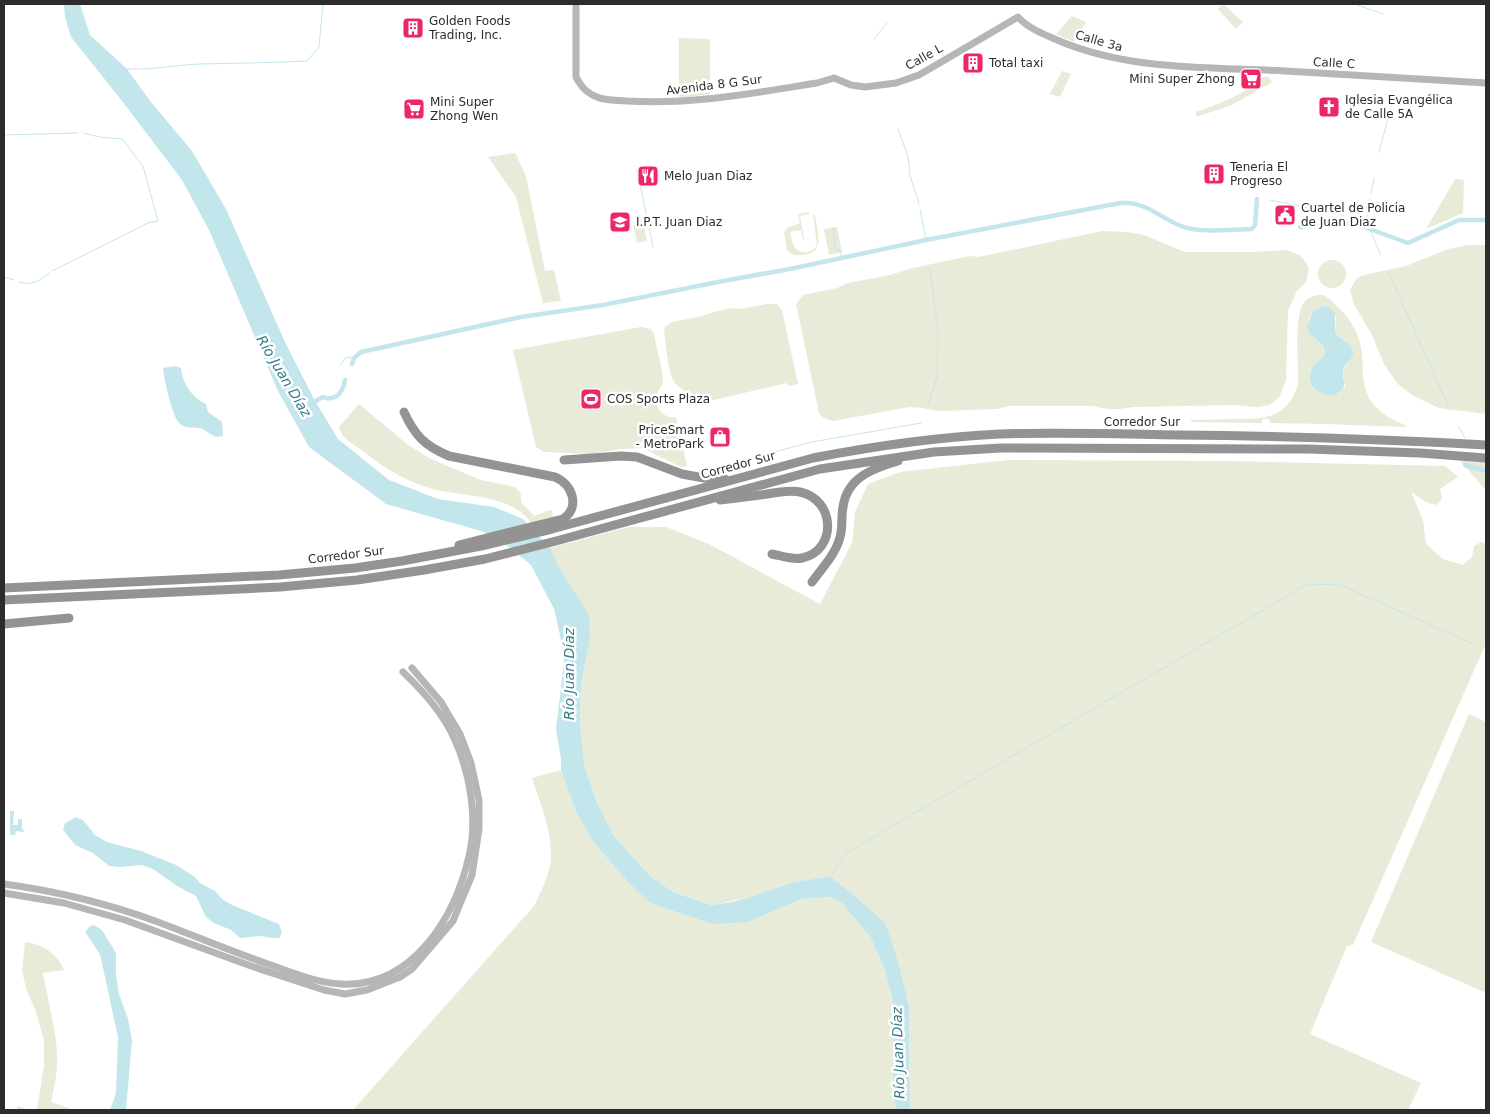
<svg xmlns="http://www.w3.org/2000/svg" width="1490" height="1114" viewBox="0 0 1490 1114" font-family="'DejaVu Sans',sans-serif">
<style>
.green{fill:#e7ebd8;fill-rule:evenodd}
.water{fill:#c3e6ec}
.lines{fill:none;stroke-linecap:round;stroke-linejoin:round}
.stream{stroke:#c3e6ec;stroke-width:1}
.canal{stroke:#c3e6ec;stroke-width:4.5}
.secondary{stroke:#b6b6b6;stroke-width:7}
.highway{stroke:#939393;stroke-width:9}
.labels{text-anchor:middle;stroke-width:5;stroke-linejoin:round;paint-order:stroke}
.poi-label{font-size:12px;fill:#2c2c2c;stroke:#fff;text-anchor:start}
.street-label{font-size:12px;fill:#2c2c2c;stroke:#fff}
.water-label{font-size:14px;font-style:italic;fill:#367d8a;stroke:#fff}
</style>
<rect width="100%" height="100%" fill="#fff"/>
<g class="green">
<polygon points="1223,4 1243,22 1236,29 1218,9"/>
<polygon points="1072,16 1086,22 1074,42 1056,34"/>
<polygon points="679,38 710,39 710,94 679,98"/>
<polygon points="1062,71 1071,74 1060,97 1050,94"/>
<path d="M1262 77H1268L1272 82 1232 105 1196 117V112C1220 104 1241 95 1262 80Z"/>
<polygon points="515,153 526,176 545,271 554,270 561,301 543,303 516,197 488,157"/>
<polygon points="1455,179 1464,180 1463,213 1426,229"/>
<path d="M810 212 809 214 800 216 804 239 803 240 801 230 790 232C792 242 794 254 807 252 812 251 814 249 817 245L813 213 815 216C819 238 826 257 794 255L787 250 784 233 787 228 800 223 798 214Z"/>
<polygon points="643,223 647,241 637,243 633,225"/>
<polygon points="837,227 842,252 829,255 824,229"/>
<path d="M1102 231 1127 232 1144 235 1185 252H1253L1287 250 1301 256 1306 263 1309 269 1306 282 1297 291 1288 310 1286 380 1280 396 1275 401 1269 405 1257 407 1236 405 1132 407C1119 410 1106 410 1094 406H1009L997 409 939 411 922 408 909 407 833 421 822 417 819 413 796 304 803 295 837 288 848 283 890 275 913 268 970 256 979 257Z"/>
<polygon points="1468,245 1486,245 1486,414 1439,408 1412,395 1398,384 1384,364 1372,335 1354,304 1350,290 1357,278 1364,275 1406,266 1448,249"/>
<circle cx="1332" cy="274" r="14"/>
<path d="M1323 295C1331 299 1335 304 1341 310 1350 319 1357 331 1360 343 1365 363 1359 386 1373 404 1381 414 1393 420 1405 425V427L1325 424 1270 423 1269 419H1262V423L1191 422V420C1205 420 1220 419 1234 419 1265 419 1286 419 1298 385 1299 366 1293 314 1305 301 1310 296 1316 295 1323 295ZM1323 306 1332 310 1336 317 1335 332 1351 347 1350 360 1343 371 1345 387 1339 393 1311 383 1310 374 1325 353 1323 345 1315 338 1308 321 1313 311Z"/>
<path d="M767 304H777L782 310 798 384 788 386 787 383 688 406C691 388 679 391 673 380 668 370 666 344 664 332L665 327 672 322 699 317 714 312 731 308 741 309Z"/>
<path d="M641 327 651 329 654 334C656 348 663 367 663 381 662 386 658 390 657 395 654 407 663 419 676 417L687 466 681 467 642 448 621 449 592 454 544 452 536 447 513 350Z"/>
<path d="M359 404 408 445 431 459 481 480 515 487 521 494V502L534 516 547 511 552 510 553 519 532 524C513 494 464 497 433 489 407 482 384 468 363 451 353 444 342 439 339 427Z"/>
<polygon points="1008,460 1227,461 1445,466 1458,477 1440,489 1442,499 1436,505 1426,502 1411,492 1423,520 1426,544 1443,559 1463,565 1472,557 1474,546 1481,542 1486,544 1486,643 1353,945 1347,946 1310,1034 1421,1083 1408,1110 910,1110 909,1006 899,964 886,924 875,913 830,876 790,883 751,897 713,905 673,892 649,875 613,835 596,800 584,764 580,723 581,684 590,640 570,587 557,566 550,548 629,527 666,527 709,544 820,604 852,543 855,512 868,484 900,472"/>
<polygon points="1459,460 1486,462 1486,490"/>
<polygon points="1469,714 1486,722 1486,993 1371,942"/>
<path d="M561 770 576 812 594 843 628 882 650 903 748 922 802 899 831 897 842 903 871 938 885 971 892 997 895 1024 892 1069 896 1110H353L534 906C539 896 544 885 548 874 558 843 541 807 532 778Z"/>
<path d="M25 942C43 945 56 952 64 970L43 973C48 1004 59 1036 57 1068 56 1080 53 1091 51 1102L72 1109 71 1110H17V1106L30 1110H37L44 1065V1040L35 1009 27 992 22 971Z"/>
</g>
<g class="water">
<polygon points="64,4 80,4 90,35 127,69 151,102 192,151 226,209 285,342 315,401 338,439 389,480 438,499 494,507 523,519 550,548 558,566 589,615 590,640 581,684 580,723 584,764 596,800 613,835 649,875 673,892 712,905 732,902 751,897 790,883 830,876 875,913 886,924 899,964 909,1006 910,1110 896,1110 892,1069 895,1023 892,997 885,971 871,938 842,903 831,897 802,899 748,922 713,924 650,903 628,882 594,843 576,812 561,770 561,759 556,729 564,662 560,635 554,609 531,565 499,539 481,531 386,504 309,447 278,391 209,230 182,180 122,101 71,37 65,17"/>
<path d="M1323 306 1328 307 1335 313V332C1339 339 1352 343 1353 351 1354 358 1347 362 1344 368 1340 375 1348 383 1342 390 1331 402 1308 391 1310 375 1311 365 1321 361 1325 353L1323 345 1309 333 1307 326 1313 311Z"/>
<path d="M175 366 181 368C182 382 192 398 206 404L208 412 222 422 223 436 216 437C211 435 204 429 199 428 192 427 186 429 180 424 172 417 164 379 163 368Z"/>
<polygon points="10,811 14,811 13,825 18,825 18,819 22,819 22,828 24,831 23,832 16,831 15,835 10,835"/>
<polygon points="76,817 83,820 95,835 107,842 141,851 176,865 195,877 200,883 215,891 222,899 232,905 279,924 282,933 279,938 271,938 261,936 240,938 231,930 214,923 206,917 196,896 177,886 153,869 142,865 120,867 109,866 93,853 75,845 63,830 65,823"/>
<polygon points="94,925 102,930 116,953 116,975 119,994 128,1019 132,1040 126,1110 110,1110 116,1093 118,1037 100,954 85,932 90,926"/>
</g>
<g class="lines">
<g class="stream">
<polyline points="1357,4 1357,5 1383,14"/>
<polyline points="874,39 887,23"/>
<path d="M127 69C152 70 176 65 200 64 236 63 271 63 307 61L319 47 323 4"/>
<path d="M898 129C901 139 912 161 909 172L919 204"/>
<polyline points="4,135 78,133"/>
<polyline points="1379,152 1391,107"/>
<polyline points="637,169 653,247"/>
<polyline points="1371,194 1374,178"/>
<polyline points="1370,199 1366,221 1381,255"/>
<polyline points="1270,200 1343,215 1349,223"/>
<polyline points="920,209 926,240"/>
<polyline points="833,228 836,250 840,251 842,259"/>
<polyline points="52,271 148,223 158,221 143,166 122,139 99,137 84,133"/>
<polyline points="1388,271 1449,408"/>
<polyline points="4,277 14,280"/>
<path d="M19 282C31 286 40 281 49 273"/>
<polyline points="341,364 345,358 350,357 354,358"/>
<polyline points="928,405 937,378 938,333 930,268"/>
<polyline points="1459,427 1465,438"/>
<polyline points="1465,465 1465,461"/>
<polyline points="706,470 812,442 921,423"/>
<polyline points="830,876 846,853 1306,585 1338,584 1474,644"/>
</g>
<g class="canal">
<polyline points="1300,227 1353,223 1408,243 1459,220 1486,220"/>
<path d="M352 364 354 358 361 352 521 317 603 305 723 281 790 269 926 240 1120 203C1146 201 1158 217 1181 226 1197 233 1233 230 1252 229L1255 225 1257 199"/>
<path d="M310 404 323 397C336 402 343 392 345 380"/>
<polyline points="1465,465 1486,471"/>
</g>
<g class="secondary">
<path d="M576 4V77C581 86 586 93 597 97 606 101 617 100 627 101 690 105 755 93 817 83L834 78 851 85 865 87 896 83 919 75 1018 17C1028 28 1043 34 1057 40 1129 71 1209 67 1285 71 1352 75 1419 79 1486 83"/>
<path d="M4 884C56 891 109 904 158 922 200 938 240 955 282 969 301 976 321 983 341 984 413 988 455 917 469 856 478 819 470 772 454 738 443 713 423 691 403 672"/>
<polyline points="4,893 64,903 125,920 251,966 324,990 345,994 367,990 400,977 412,969 453,921 472,875 479,829 479,800 471,763 460,734 441,702 412,668"/>
</g>
<g class="highway">
<path d="M404 412C415 436 425 446 449 456L555 477C572 484 581 507 563 519L459 545"/>
<polyline points="564,460 621,456 637,457 682,474 704,478 725,479"/>
<path d="M720 500C738 498 756 496 773 493 782 492 791 490 800 492 835 499 838 550 802 558 793 560 782 556 772 554"/>
<path d="M812 582C822 568 836 554 840 537 843 527 841 517 843 507 847 477 874 468 898 461"/>
<path d="M4 588 279 575 355 568 402 561 481 546 552 529 813 458C875 446 937 437 1000 434 1059 432 1118 434 1177 435 1280 436 1383 439 1486 445"/>
<polyline points="4,600 280,587 357,580 424,570 485,559 556,541 820,469 934,452 1001,448 1308,449 1420,453 1486,458"/>
<polyline points="4,624 69,618"/>
</g>
</g>
<defs>
<g id="building-square" transform="scale(1.125)"><rect x="-9" y="-9" width="18" height="18" rx="4" fill="#eb2765" stroke="#fff"/><path d="M-4-6H4V6H1V3H-1V6H-4ZM-2.5-4.3h1.7v1.8h-1.7ZM.8-4.3h1.7v1.8H.8ZM-2.5-1h1.7V.8h-1.7ZM.8-1h1.7V.8H.8Z" fill="#fff"/></g>
<g id="supermarket-square" transform="scale(1.125)"><rect x="-9" y="-9" width="18" height="18" rx="4" fill="#eb2765" stroke="#fff"/><path d="M-6-5.5h2.5l.6 2H6L4.5 2H-2.5L-4.4-4H-6ZM-1.5 3.2a1.3 1.3 0 1 0 .1 0ZM3 3.2a1.3 1.3 0 1 0 .1 0Z" fill="#fff"/></g>
<g id="church-square" transform="scale(1.125)"><rect x="-9" y="-9" width="18" height="18" rx="4" fill="#eb2765" stroke="#fff"/><path d="M-1.2-6h2.4v3.5h3.3v2.4h-3.3V6h-2.4V-.1h-3.3v-2.4h3.3Z" fill="#fff"/></g>
<g id="restaurant-square" transform="scale(1.125)"><rect x="-9" y="-9" width="18" height="18" rx="4" fill="#eb2765" stroke="#fff"/><path d="M-5-6h1v4h1v-4h1v4h1v-4h1v5L-1.5 .5V6h-2V.5L-5-1ZM5-6V6H3V1.5H1.5Q1.5-4 5-6Z" fill="#fff"/></g>
<g id="civic-square" transform="scale(1.125)"><rect x="-9" y="-9" width="18" height="18" rx="4" fill="#eb2765" stroke="#fff"/><path d="M-.6-6.5H3V-4.5H.6V-3L4-1V1h2V6H-6V1h2V-1L-.6-3ZM-1.2 2.5V6h2.4V2.5Z" fill="#fff"/></g>
<g id="school-square" transform="scale(1.125)"><rect x="-9" y="-9" width="18" height="18" rx="4" fill="#eb2765" stroke="#fff"/><path d="M0-5L7-2L0 1L-7-2ZM-4 1L0 2.5L4 1V4Q0 6-4 4Z" fill="#fff"/></g>
<g id="stadium-square" transform="scale(1.125)"><rect x="-9" y="-9" width="18" height="18" rx="4" fill="#eb2765" stroke="#fff"/><path d="M0-5a6.5 5 0 1 0 0 10a6.5 5 0 1 0 0-10ZM-3.5-1.8h7v3.6h-7Z" fill="#fff"/></g>
<g id="shop-square" transform="scale(1.125)"><rect x="-9" y="-9" width="18" height="18" rx="4" fill="#eb2765" stroke="#fff"/><path d="M-5-2.5h2.3a2.7 3.5 0 0 1 5.4 0H5L5.5 6h-11ZM-1.5-2.5h3a1.5 2.3 0 0 0-3 0Z" fill="#fff"/></g>
</defs>
<g fill-rule="evenodd">
<use href="#building-square" x="413" y="28"/>
<use href="#building-square" x="973" y="63"/>
<use href="#supermarket-square" x="1251" y="79"/>
<use href="#church-square" x="1329" y="107"/>
<use href="#supermarket-square" x="414" y="109"/>
<use href="#building-square" x="1214" y="174"/>
<use href="#restaurant-square" x="648" y="176"/>
<use href="#civic-square" x="1285" y="215"/>
<use href="#school-square" x="620" y="222"/>
<use href="#stadium-square" x="591" y="399"/>
<use href="#shop-square" x="720" y="437"/>
</g>
<g class="labels">
<g class="poi-label">
<text x="429" y="25">Golden Foods<tspan x="429" dy="14">Trading, Inc.</tspan></text>
<text x="989" y="67">Total taxi</text>
<text x="1235" y="83" text-anchor="end">Mini Super Zhong</text>
<text x="1345" y="104">Iglesia Evangélica<tspan x="1345" dy="14">de Calle 5A</tspan></text>
<text x="430" y="106">Mini Super<tspan x="430" dy="14">Zhong Wen</tspan></text>
<text x="1230" y="171">Teneria El<tspan x="1230" dy="14">Progreso</tspan></text>
<text x="664" y="180">Melo Juan Diaz</text>
<text x="1301" y="212">Cuartel de Policia<tspan x="1301" dy="14">de Juan Diaz</tspan></text>
<text x="636" y="226">I.P.T. Juan Diaz</text>
<text x="607" y="403">COS Sports Plaza</text>
<text x="704" y="434" text-anchor="end">PriceSmart<tspan x="704" dy="14">- MetroPark</tspan></text>
</g>
<g class="street-label">
<text transform="translate(1099 41) rotate(16)" y="4">Calle 3a</text>
<text transform="translate(924 57) rotate(-29)" y="4">Calle L</text>
<text transform="translate(1334 63) rotate(3)" y="4">Calle C</text>
<text transform="translate(714 85) rotate(-7)" y="4">Avenida 8 G Sur</text>
<text x="1142" y="426">Corredor Sur</text>
<text transform="translate(738 465) rotate(-15)" y="4">Corredor Sur</text>
<text transform="translate(346 555) rotate(-7)" y="4">Corredor Sur</text>
</g>
<g class="water-label">
<text transform="translate(284 376) rotate(59)" y="5">Río Juan Díaz</text>
<text transform="translate(569 674) rotate(-90)" y="5">Río Juan Díaz</text>
<text transform="translate(898 1053) rotate(-92)" y="5">Río Juan Díaz</text>
</g>
</g>
<rect width="1490" height="1114" fill="none" stroke="#2c2c2c" stroke-width="10"/>
</svg>
